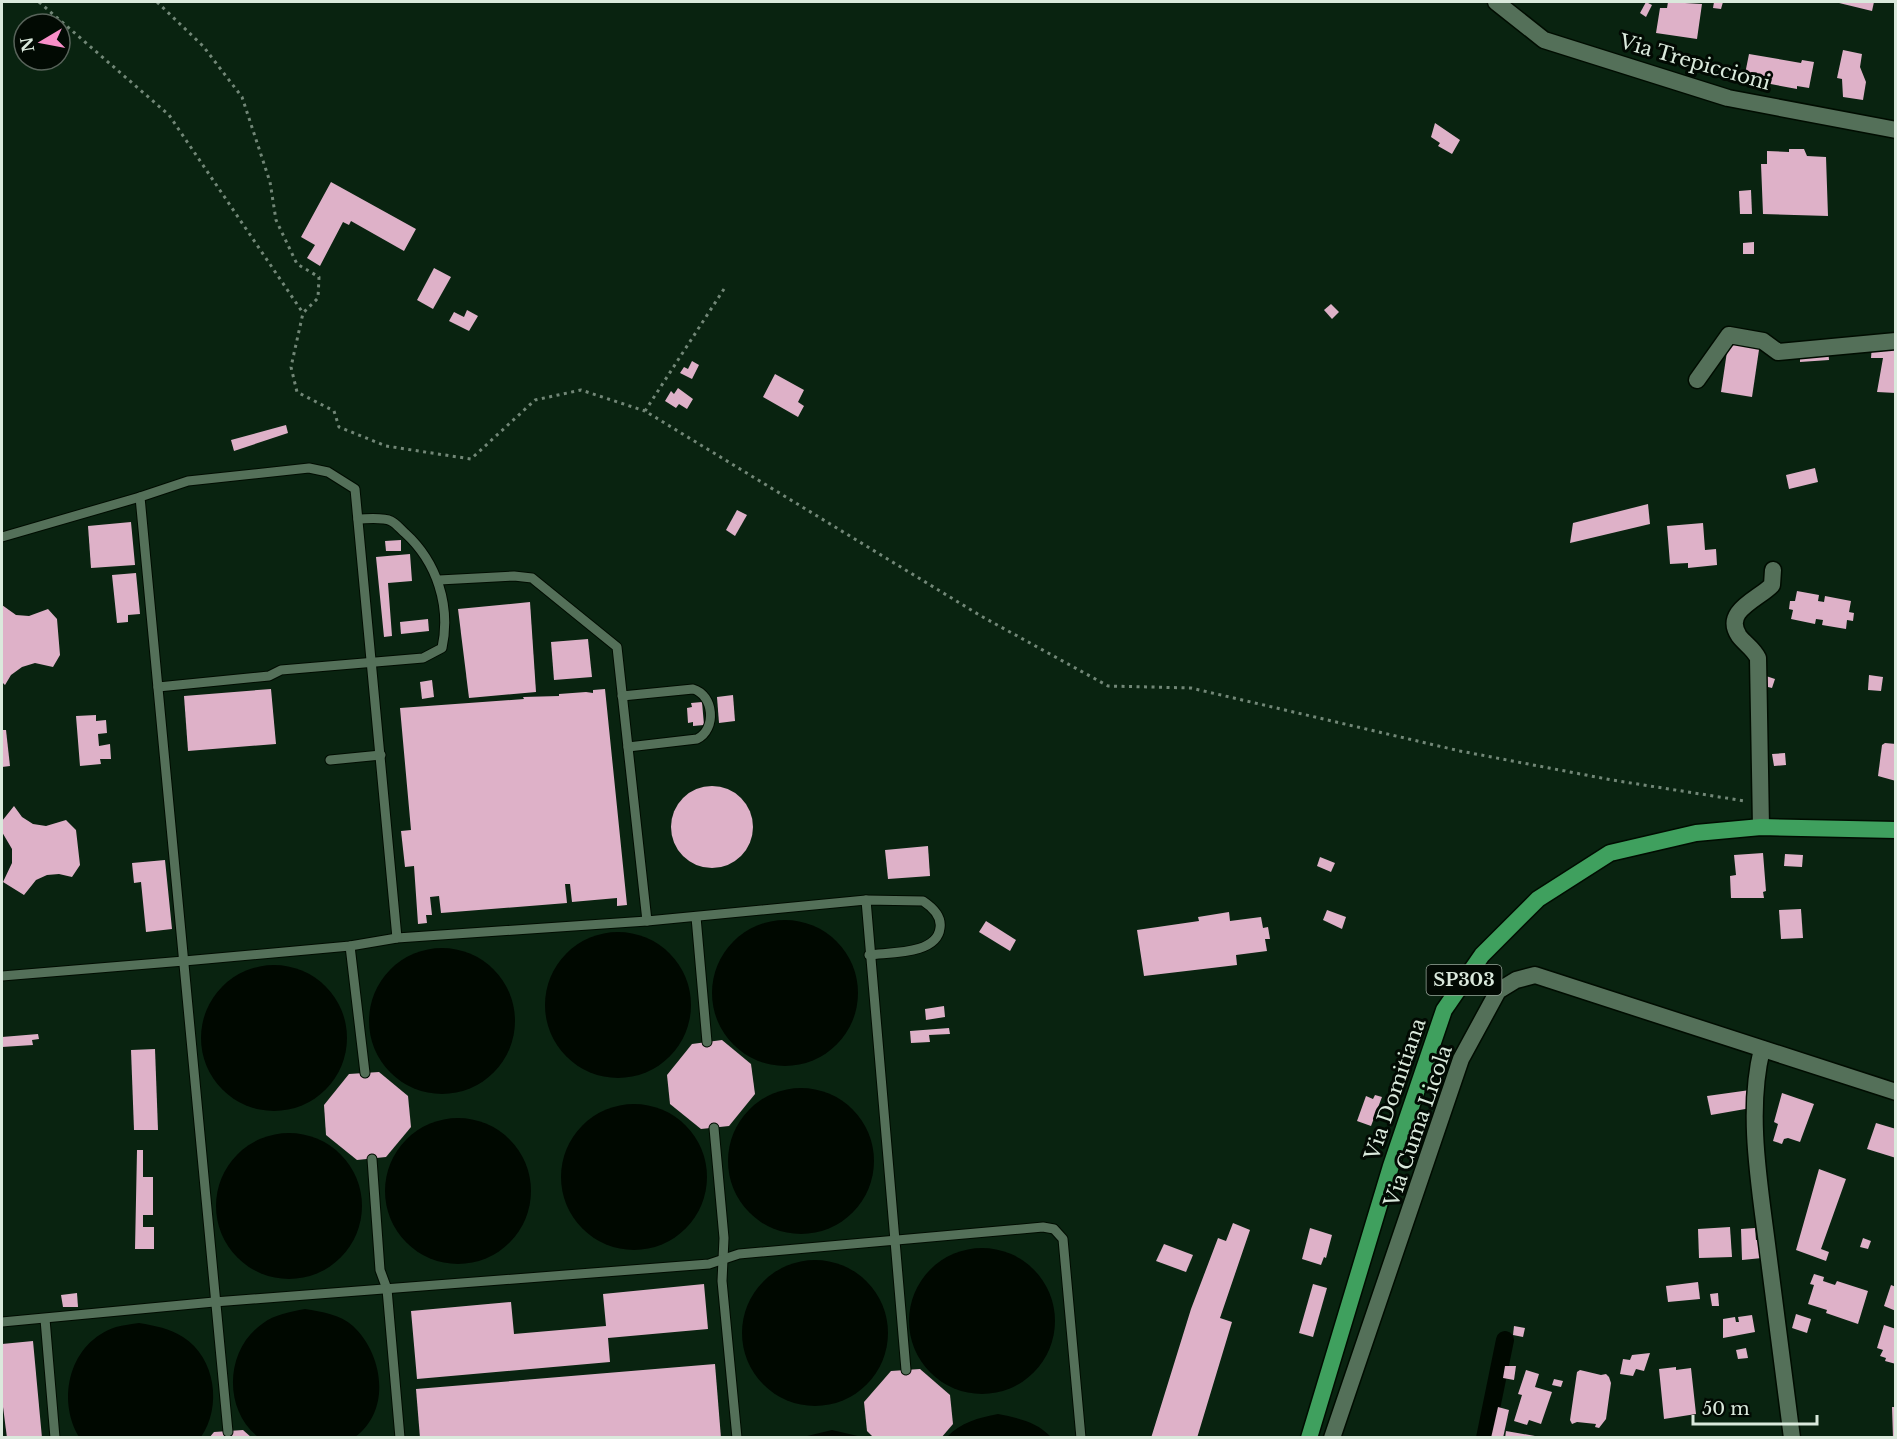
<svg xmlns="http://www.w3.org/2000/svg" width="1897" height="1439" viewBox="0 0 1897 1439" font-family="'Libre Baskerville',serif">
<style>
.water{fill:#000800}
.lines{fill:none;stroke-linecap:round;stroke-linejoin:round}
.canal{stroke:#000800;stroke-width:18}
.building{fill:#deb1c8}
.service-casing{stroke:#000c00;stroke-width:11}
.minor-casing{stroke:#000c00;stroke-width:19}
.tertiary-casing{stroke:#000c00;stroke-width:19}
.primary-casing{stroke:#000c00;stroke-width:19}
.path{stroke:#728777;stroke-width:3;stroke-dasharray:3 4.5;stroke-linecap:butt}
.service{stroke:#547059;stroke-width:9}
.minor{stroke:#547059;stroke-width:16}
.tertiary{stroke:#547059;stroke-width:16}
.primary{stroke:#3fa05e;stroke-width:16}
.labels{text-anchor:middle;stroke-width:6;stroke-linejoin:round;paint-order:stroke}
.shield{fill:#020a03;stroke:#99a69b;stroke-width:1.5}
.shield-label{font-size:18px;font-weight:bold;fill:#dae9dc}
.street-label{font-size:20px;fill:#dae9dc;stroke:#020a03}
</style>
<rect width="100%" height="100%" fill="#092310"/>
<g class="water">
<circle cx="785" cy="993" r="73"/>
<circle cx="618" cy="1005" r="73"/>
<circle cx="442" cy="1021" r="73"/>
<circle cx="274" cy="1038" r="73"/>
<circle cx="801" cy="1161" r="73"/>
<circle cx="634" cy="1177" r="73"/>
<circle cx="458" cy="1191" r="73"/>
<circle cx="289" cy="1206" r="73"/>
<circle cx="982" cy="1321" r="73"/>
<circle cx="815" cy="1333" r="73"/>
<path d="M305 1309C322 1312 340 1314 353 1326 383 1354 392 1410 355 1437H258C223 1409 225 1350 262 1324 275 1314 290 1312 305 1309Z"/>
<path d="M139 1323C156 1326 169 1328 183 1337 216 1358 222 1407 201 1437H79C56 1398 70 1342 116 1327 123 1325 132 1324 139 1323Z"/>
<path d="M998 1414C1019 1418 1037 1422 1051 1437H947C961 1422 978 1418 998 1414Z"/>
<polygon points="832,1430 862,1437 803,1437"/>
</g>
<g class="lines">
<polyline class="canal" points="1485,1438 1505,1340"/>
</g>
<g class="building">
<polygon points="1646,2 1652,5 1646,17 1640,13"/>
<polygon points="1668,2 1702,4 1697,39 1656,33 1660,8 1667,8"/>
<polygon points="1714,2 1723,2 1721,9 1713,8"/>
<polygon points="1835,2 1874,2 1872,11"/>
<polygon points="1843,50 1862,54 1860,67 1866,82 1863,100 1843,97 1842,79 1837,78"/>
<polygon points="1749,54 1801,63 1802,60 1814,62 1809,88 1797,86 1797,89 1744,79"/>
<polygon points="1435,123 1460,140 1452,154 1438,146 1440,143 1431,137"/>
<polygon points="1789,149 1804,149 1807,156 1826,157 1828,216 1763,214 1761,164 1767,164 1767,151 1789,152"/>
<polygon points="331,182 416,229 404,251 351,221 349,225 343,222 320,266 307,258 315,245 301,237"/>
<polygon points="1751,190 1752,214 1740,214 1739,191"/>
<polygon points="1754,242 1754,254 1743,254 1743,243"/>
<polygon points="434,268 451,277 433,309 417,300"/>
<polygon points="1331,304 1339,312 1332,319 1324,310"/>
<polygon points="467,310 478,316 469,331 449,321 454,312 464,317"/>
<polygon points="1729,338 1760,343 1752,397 1721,392"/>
<polygon points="1896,344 1896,393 1877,392 1883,358 1871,358 1872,345"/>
<polygon points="1828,349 1829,360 1800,362 1800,358"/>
<polygon points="692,361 699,365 692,379 680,373 684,367 688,369"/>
<polygon points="775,374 804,390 798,402 804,406 798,417 763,397"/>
<polygon points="678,388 693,399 687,409 679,404 676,408 665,401 671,391 674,394"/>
<polygon points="286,425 288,433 234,451 231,440"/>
<polygon points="1815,468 1818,482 1789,489 1786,475"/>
<polygon points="1648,504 1650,524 1570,543 1573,523"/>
<polygon points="737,510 747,515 735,536 726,530"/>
<polygon points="131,522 135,565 91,568 88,526"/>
<polygon points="1703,523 1705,550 1716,549 1717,565 1688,568 1688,563 1670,564 1667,526"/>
<polygon points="401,540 401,551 386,551 385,541"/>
<polygon points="410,554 412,581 388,583 392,636 384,637 376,557"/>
<polygon points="136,573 140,614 128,615 128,622 117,623 112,575"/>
<polygon points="1797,591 1819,595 1818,601 1824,602 1825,596 1851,601 1849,612 1854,613 1853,621 1847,620 1846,629 1822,625 1823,620 1816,619 1815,624 1791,619 1793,610 1789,609 1790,601 1795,601"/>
<polygon points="530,602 536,692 469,698 458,609"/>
<polygon points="2,605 16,615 29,616 48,609 57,619 60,655 53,667 35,663 22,667 11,675 5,685 2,682"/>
<polygon points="428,619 429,631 401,634 400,622"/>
<polygon points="588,639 592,677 554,680 551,642"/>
<polygon points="1869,675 1883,677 1881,691 1868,690"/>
<polygon points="1766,676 1775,679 1772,688 1764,686"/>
<polygon points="432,680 434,697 422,699 420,682"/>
<polygon points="271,689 276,744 188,751 184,696"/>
<polygon points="605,689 627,905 617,906 617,898 572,902 570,884 565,884 567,903 441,913 439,896 430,897 432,915 426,915 427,923 418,924 414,866 405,867 401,831 411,830 400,708 524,699 523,697 559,696 559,694 586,692 593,693 593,690"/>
<polygon points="733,695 735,721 719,723 717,697"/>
<polygon points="702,702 704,725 693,726 693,722 688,723 687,708 692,707 691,703"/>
<polygon points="96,715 96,721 106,720 107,733 98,734 99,746 110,744 111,759 100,759 101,764 80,766 76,716"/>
<polygon points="2,730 6,730 10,766 2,767"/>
<polygon points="1885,743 1896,744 1896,781 1878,776 1882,745"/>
<polygon points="1785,753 1786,765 1774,766 1772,754"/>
<circle cx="712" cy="827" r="41"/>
<polygon points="14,806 22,817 33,824 46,826 66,820 76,830 80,865 72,877 59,874 47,875 36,880 24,895 3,882 12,863 12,849 2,832 2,821"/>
<polygon points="928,846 930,876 888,879 885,850"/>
<polygon points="1763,853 1766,891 1763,892 1764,898 1731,898 1730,876 1736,875 1734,855"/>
<polygon points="1785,854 1803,855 1802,867 1784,866"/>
<polygon points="1320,857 1335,863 1331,872 1317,866"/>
<polygon points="165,860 172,929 146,932 141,882 134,883 132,863"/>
<polygon points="1801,909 1803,938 1781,939 1779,910"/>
<polygon points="1327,910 1346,917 1342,929 1323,920"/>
<polygon points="1229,912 1230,921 1261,917 1263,928 1268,927 1270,939 1265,939 1267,951 1236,955 1237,965 1144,976 1137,930 1199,921 1198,917"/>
<polygon points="986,921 1016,940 1010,951 979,932"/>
<polygon points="944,1006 945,1017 926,1020 925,1009"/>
<polygon points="949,1028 950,1034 929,1035 930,1042 911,1043 910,1031"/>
<polygon points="38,1034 39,1039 32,1040 33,1045 2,1047 2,1037"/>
<polygon points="722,1040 751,1064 755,1094 729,1126 701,1129 670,1104 667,1075 692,1044"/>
<polygon points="155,1049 158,1130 134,1130 131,1050"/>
<polygon points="379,1072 408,1096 411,1127 386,1157 357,1160 326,1135 324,1105 349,1074"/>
<polygon points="1750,1090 1751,1108 1711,1115 1707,1096"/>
<polygon points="1782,1093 1814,1104 1800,1142 1788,1138 1784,1139 1782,1144 1773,1141 1778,1124 1774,1122"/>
<polygon points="1375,1095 1382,1097 1371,1126 1357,1121 1366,1096 1373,1099"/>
<polygon points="1876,1123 1896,1129 1896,1158 1867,1149"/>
<polygon points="137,1150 143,1150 143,1177 153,1177 153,1215 143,1215 143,1227 154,1227 154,1249 135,1249"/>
<polygon points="1819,1169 1846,1179 1821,1249 1829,1252 1826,1261 1796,1250"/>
<polygon points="1233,1223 1250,1230 1220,1318 1232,1322 1197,1438 1151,1438 1191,1309 1218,1238 1226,1241"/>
<polygon points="1730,1227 1732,1257 1699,1258 1698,1229"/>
<polygon points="1310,1228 1332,1235 1326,1258 1324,1257 1321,1265 1302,1259"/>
<polygon points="1755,1228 1756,1240 1760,1240 1762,1258 1742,1260 1741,1229"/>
<polygon points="1863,1238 1871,1241 1868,1249 1860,1247"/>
<polygon points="1164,1244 1193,1255 1186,1272 1156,1261"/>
<polygon points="1814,1274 1824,1277 1823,1281 1835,1285 1837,1281 1868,1291 1858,1324 1826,1313 1827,1310 1808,1304 1814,1285 1810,1284"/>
<polygon points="1698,1282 1700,1299 1668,1302 1666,1286"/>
<polygon points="704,1284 708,1329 608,1338 610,1362 417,1379 411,1311 511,1302 514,1334 606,1326 603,1294"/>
<polygon points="1313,1284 1327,1288 1313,1337 1299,1333"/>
<polygon points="1891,1285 1896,1287 1896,1311 1884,1306"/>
<polygon points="77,1293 78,1307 63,1307 61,1295"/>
<polygon points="1718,1293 1719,1306 1712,1306 1710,1294"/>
<polygon points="1796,1314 1811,1319 1807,1333 1792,1328"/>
<polygon points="1752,1315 1755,1332 1723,1338 1723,1319 1735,1317 1736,1322 1739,1322 1738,1317"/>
<polygon points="1884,1325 1896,1329 1896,1364 1885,1361 1886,1358 1880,1356 1883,1350 1877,1348"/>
<polygon points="1514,1326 1525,1328 1523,1337 1513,1335"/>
<polygon points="33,1341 42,1438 7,1438 2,1399 2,1344"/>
<polygon points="1746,1348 1748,1358 1738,1359 1736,1350"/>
<polygon points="1650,1353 1644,1371 1636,1369 1633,1376 1620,1374 1623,1359 1630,1360 1632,1355"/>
<polygon points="715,1364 721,1438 420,1438 416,1389"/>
<polygon points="1505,1366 1516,1366 1514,1380 1503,1378"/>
<polygon points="1676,1367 1676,1370 1691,1368 1696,1414 1664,1419 1659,1369"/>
<polygon points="920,1369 950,1395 953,1424 941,1438 874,1438 867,1431 864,1402 891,1371"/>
<polygon points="1526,1370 1539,1374 1535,1387 1552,1392 1541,1424 1529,1420 1527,1425 1514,1421 1522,1395 1518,1394"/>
<polygon points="1580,1370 1601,1375 1606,1374 1609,1377 1611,1383 1606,1419 1599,1428 1595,1427 1596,1424 1577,1422 1572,1424 1570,1420 1577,1372"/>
<polygon points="1554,1379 1563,1381 1561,1387 1552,1385"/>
<polygon points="1498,1407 1509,1410 1503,1438 1491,1438"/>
<polygon points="1892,1407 1896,1407 1896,1438 1893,1438"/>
<polygon points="243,1430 252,1438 209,1438 214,1432"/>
<polygon points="1506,1431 1535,1436 1535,1438 1505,1438"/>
</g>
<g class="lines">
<g class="service-casing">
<g id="service">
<polyline points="2,537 140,497"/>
<polyline points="439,580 514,576 532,578 617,647 647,921"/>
<path d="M158 687 269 676 281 670 423 658 442 648C451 606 437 562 405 533 401 530 396 523 391 521 383 517 367 519 358 519"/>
<path d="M622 696 693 689C714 695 717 729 697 739L628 747"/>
<polyline points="330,760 381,755"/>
<polyline points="866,900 906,1370"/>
<polyline points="696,917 707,1042"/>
<polyline points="350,946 365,1073"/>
<path d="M2 976 184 961 350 946 397 938 647 921 866 900 923 901C932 907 942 916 940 928 937 955 889 952 869 955"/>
<polyline points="714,1128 724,1238 722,1281 737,1438"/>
<polyline points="372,1159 380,1270 387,1289 400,1438"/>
<polyline points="45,1319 55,1438"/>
<polyline points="2,1322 214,1302 709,1264 739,1254 1043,1227 1054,1229 1063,1239 1081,1438"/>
<polyline points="228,1432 140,497 188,481 309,468 328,472 355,489 397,938"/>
</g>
</g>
<g class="minor-casing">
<g id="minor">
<polyline points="1496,2 1544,40 1728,98 1896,130"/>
<polyline points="1697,380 1729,335 1763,341 1778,352 1896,341"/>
<path d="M1761 827 1758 658C1753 648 1745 644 1739 636 1722 611 1759 599 1772 585L1773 570"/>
<path d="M1762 1049C1746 1113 1760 1187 1768 1252 1776 1314 1784 1376 1792 1438"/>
</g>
</g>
<g class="tertiary-casing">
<polyline id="tertiary" points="1332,1438 1461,1059 1498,991 1516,980 1535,975 1896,1092"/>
</g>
<g class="primary-casing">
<polyline id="primary" points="1309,1438 1391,1166 1444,1010 1482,955 1538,899 1610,853 1696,833 1761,827 1896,830"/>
</g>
<g class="path">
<polyline points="39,2 169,115 303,313"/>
<polyline points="157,2 203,46 242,97 270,182 276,220 297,264 319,277 318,298 303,313 291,367 297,392 334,411 339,427 386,446 471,459 535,400 581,390 645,411"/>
<polyline points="724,289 645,411 981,616 1108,686 1191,688 1460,751 1612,780 1745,801"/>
</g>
<use href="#service" class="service"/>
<use href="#minor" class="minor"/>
<use href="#tertiary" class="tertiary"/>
<use href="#primary" class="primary"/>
</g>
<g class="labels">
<rect class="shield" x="1426.5" y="965" width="75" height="30" rx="4.5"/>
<g class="shield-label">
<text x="1464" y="986">SP303</text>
</g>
<g class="street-label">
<text transform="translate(1695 62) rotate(16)" y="7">Via Trepiccioni</text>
<text transform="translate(1395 1089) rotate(-71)" y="7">Via Domitiana</text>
<text transform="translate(1418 1126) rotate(-71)" y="7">Via Cuma Licola</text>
</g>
</g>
<rect width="1897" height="1439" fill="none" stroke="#dae9dc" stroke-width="6"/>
<g transform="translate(42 42) rotate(260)"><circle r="28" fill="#020a03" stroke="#58635a" stroke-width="1.5"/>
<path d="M0-4.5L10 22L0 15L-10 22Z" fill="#f98fc9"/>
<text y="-9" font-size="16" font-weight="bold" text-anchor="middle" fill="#dae9dc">N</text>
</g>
<path d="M1693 1415v9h124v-9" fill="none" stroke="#dae9dc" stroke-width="3"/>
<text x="1702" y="1415" font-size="18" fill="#dae9dc" stroke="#020a03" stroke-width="4.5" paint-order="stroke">50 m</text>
</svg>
